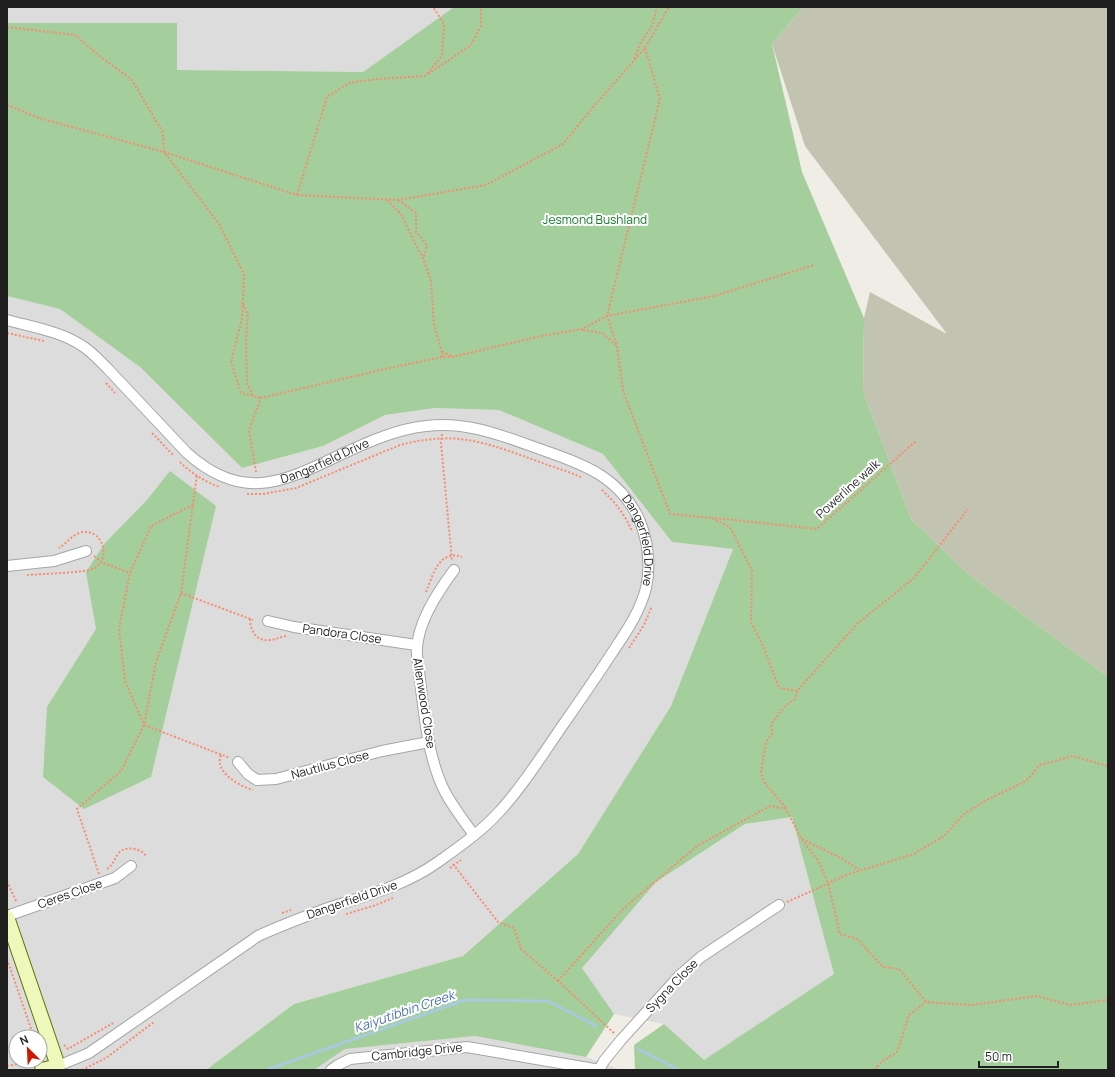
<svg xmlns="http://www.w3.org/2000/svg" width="1115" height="1077" viewBox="0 0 1115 1077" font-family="Manrope,sans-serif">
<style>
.residential{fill:#dddcdc;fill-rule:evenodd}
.construction{fill:#c2c4b1}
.forest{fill:#a4ce9b}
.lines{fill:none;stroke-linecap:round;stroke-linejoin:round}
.stream{stroke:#a7cadc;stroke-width:3}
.street-casing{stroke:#a6a6a6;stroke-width:12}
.secondary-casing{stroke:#5d7407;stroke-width:16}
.path{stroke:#f78c6f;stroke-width:2;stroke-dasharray:2 2;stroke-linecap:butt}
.street{stroke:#fff;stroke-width:10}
.secondary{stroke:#eef8bb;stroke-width:14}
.labels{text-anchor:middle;stroke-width:4;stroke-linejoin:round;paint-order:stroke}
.park-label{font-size:12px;fill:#0e7c23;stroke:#fff}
.street-label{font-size:12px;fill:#1f1f1f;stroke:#fff}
.water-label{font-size:13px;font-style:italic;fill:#4d72ad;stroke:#fff}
</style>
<rect width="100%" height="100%" fill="#efede5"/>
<g class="residential">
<polygon points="7,7 454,7 363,72 177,70 177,23 7,23"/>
<path d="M7 296 60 309 140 367 242 468 323 446 385 415 435 408 499 410 603 454 672 542 733 549 671 706 578 854 463 956 294 1004 206 1070H7ZM16 1037H40V1061H16Z"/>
<polygon points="792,817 835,974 704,1061 664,1024 614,1014 581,968 656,882 745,824"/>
<polygon points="475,1036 586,1057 620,1070 314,1070 344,1049"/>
</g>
<polygon class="construction" points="803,7 1108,7 1108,677 969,575 911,519 863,391 864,318 870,292 947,334 805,146 772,44"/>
<g class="forest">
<polygon points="454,7 803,7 772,44 802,172 864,318 863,391 911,519 969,575 1108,677 1108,1070 635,1070 634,1045 664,1024 704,1060 834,974 792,817 745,824 656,882 582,968 614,1014 586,1057 475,1036 345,1049 314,1070 206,1070 294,1004 463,956 578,854 671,706 733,549 672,542 603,454 499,410 435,408 385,415 323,446 242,468 140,367 60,309 7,296 7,23 177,23 177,70 363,72"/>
<polygon points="170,471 216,506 151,777 84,809 43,777 47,707 96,629 86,572 105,543 147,500"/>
</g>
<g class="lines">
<g class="stream">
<polyline points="638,1049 679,1070"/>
<polyline points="266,1070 465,1000 548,1001 596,1026"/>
</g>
<g class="street-casing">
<g id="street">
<path id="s1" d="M7 320C32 327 59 331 81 345 91 351 99 360 107 368L187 453C243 503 284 482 342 454 368 442 397 429 426 426 470 420 510 439 551 453 588 466 619 479 638 517 648 538 651 566 646 588 640 612 626 632 612 653 597 676 581 699 565 722 544 752 524 785 499 812 482 831 459 847 438 862 406 885 368 895 331 907 306 916 282 925 258 936L89 1053 58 1066"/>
<polyline points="7,566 54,561 86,551"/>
<path d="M454 570C437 593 415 626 417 655 423 698 425 753 445 792 453 807 464 821 474 835"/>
<polyline points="268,621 294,627 416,645"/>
<polyline points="238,762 248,774 257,780 276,779 382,751 429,742"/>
<polyline points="7,916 115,878 131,866"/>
<polyline points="331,1070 338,1065 350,1059 467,1047 600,1070"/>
<polyline points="599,1070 604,1061 621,1040 680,975 701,957 779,905"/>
</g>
</g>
<g class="secondary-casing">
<polyline id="secondary" points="7,917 58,1066 42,1070"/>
</g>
<g class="path">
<polyline points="7,27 75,35 97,54 132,80 163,133 164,152 219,224 244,274 242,319 231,362 241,393 261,398"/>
<polyline points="645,48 660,99 607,316 617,346 623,391 670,514 712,518 730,527 752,571 751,622 763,646 779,688 797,691"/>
<polyline points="634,59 641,42 652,26 657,7"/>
<polyline points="428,74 471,45 481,26 481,7"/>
<polyline points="7,105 39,118 164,152 297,195 398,200 486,185 563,144 594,106 645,48 669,7"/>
<polyline points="297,195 327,97 349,83 377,79 425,76 442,56 444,24 433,7"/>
<polyline points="387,200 401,214 423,259 431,280 434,325 442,352 442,357"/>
<polyline points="398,200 416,213 416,232 427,245 423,259"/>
<polyline points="243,304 248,314 246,340 247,383 253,396"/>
<polyline points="583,330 602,333 616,345"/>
<polyline points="7,333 44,341"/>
<polyline points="442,352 452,356"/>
<polyline points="106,383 115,393"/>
<polyline points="152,433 174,456"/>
<polyline points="442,434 441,443 452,561"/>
<path d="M180 462C191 473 205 482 220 487"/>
<polyline points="256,472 249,430 261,398 385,369 442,357 452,357 541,336 582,329 607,316 714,296 814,265"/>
<path d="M602 490C615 502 625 515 632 531"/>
<path d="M247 494H263L296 488 400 445C419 440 440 437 460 439 487 442 512 452 537 461 552 467 568 471 583 478"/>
<polyline points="193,505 151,526 130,573 119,629 125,681 144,725 230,758"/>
<polyline points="715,518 817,529 916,441"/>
<polyline points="94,556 101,562 130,573"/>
<path d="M27 575C39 574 86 573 95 568 112 557 102 529 82 532 73 534 67 543 59 548"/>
<path d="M426 592C433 575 439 549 462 557"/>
<polyline points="181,593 253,620"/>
<path d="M250 619C250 630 256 642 270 640 275 640 280 637 286 636"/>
<polyline points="629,648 644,625 652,606"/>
<path d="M221 755C214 772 239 786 253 790"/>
<polyline points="786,808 764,782 761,772 766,742 772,734 771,724 785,706 795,699 797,691 857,624 914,578 968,509"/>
<polyline points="802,839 841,858 859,870"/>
<polyline points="453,864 498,922 514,928 521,949 558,981 614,1033"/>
<polyline points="450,868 461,860"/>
<path d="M107 869C113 865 114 860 118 854 124 845 141 848 146 856"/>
<polyline points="99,874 77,809 121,771 144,725 156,662 181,593 197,474"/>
<polyline points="7,881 16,901"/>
<polyline points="787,902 849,874 914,854 944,836 964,814 985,801 1026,781 1040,765 1073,756 1108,766"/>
<polyline points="282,913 291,910"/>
<polyline points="346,914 373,906 393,898"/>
<polyline points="7,959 34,1037"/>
<polyline points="558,981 623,909 697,846 770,806 786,809 801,838 819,862 828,883 840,934 857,939 883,967 899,969 926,1002 971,1005 1037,996 1070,1005 1108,1000"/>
<polyline points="64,1045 68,1049 113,1023"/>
<polyline points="7,1066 34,1061"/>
<polyline points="82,1070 106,1058 154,1022"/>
<polyline points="875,1070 881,1062 897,1052 909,1015 926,1002"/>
</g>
<use href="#street" class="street"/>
<use href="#secondary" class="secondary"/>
</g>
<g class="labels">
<g class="park-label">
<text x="595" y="224">Jesmond Bushland</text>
</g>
<g class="street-label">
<text dy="4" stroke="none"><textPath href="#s1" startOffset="380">Dangerfield Drive</textPath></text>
<text transform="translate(848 489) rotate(-42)" y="4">Powerline walk</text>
<text dy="4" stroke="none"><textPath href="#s1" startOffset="751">Dangerfield Drive</textPath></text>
<text transform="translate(342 634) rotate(8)" y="4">Pandora Close</text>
<text transform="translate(424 703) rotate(81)" y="4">Allenwood Close</text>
<text transform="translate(330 765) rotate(-15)" y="4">Nautilus Close</text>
<text transform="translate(70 894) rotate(-19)" y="4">Ceres Close</text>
<text transform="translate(352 900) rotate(-19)" y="4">Dangerfield Drive</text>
<text transform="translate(672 986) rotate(-46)" y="4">Sygna Close</text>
<text transform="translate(417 1052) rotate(-6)" y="4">Cambridge Drive</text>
</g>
<g class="water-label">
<text transform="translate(404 1011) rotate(-19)" y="5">Kaiyutibbin Creek</text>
</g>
</g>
<rect width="1115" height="1077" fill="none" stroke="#1f1f1f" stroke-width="16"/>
<g transform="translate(28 1049) rotate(336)"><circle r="19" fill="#ffffff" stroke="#a5a5a5"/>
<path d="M0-3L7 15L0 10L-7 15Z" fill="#c91a04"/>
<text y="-6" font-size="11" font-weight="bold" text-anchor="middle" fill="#1f1f1f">N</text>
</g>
<path d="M979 1061v6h79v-6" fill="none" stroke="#1f1f1f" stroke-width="2"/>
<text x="985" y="1061" font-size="12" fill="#1f1f1f" stroke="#ffffff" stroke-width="3" paint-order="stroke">50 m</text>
</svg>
